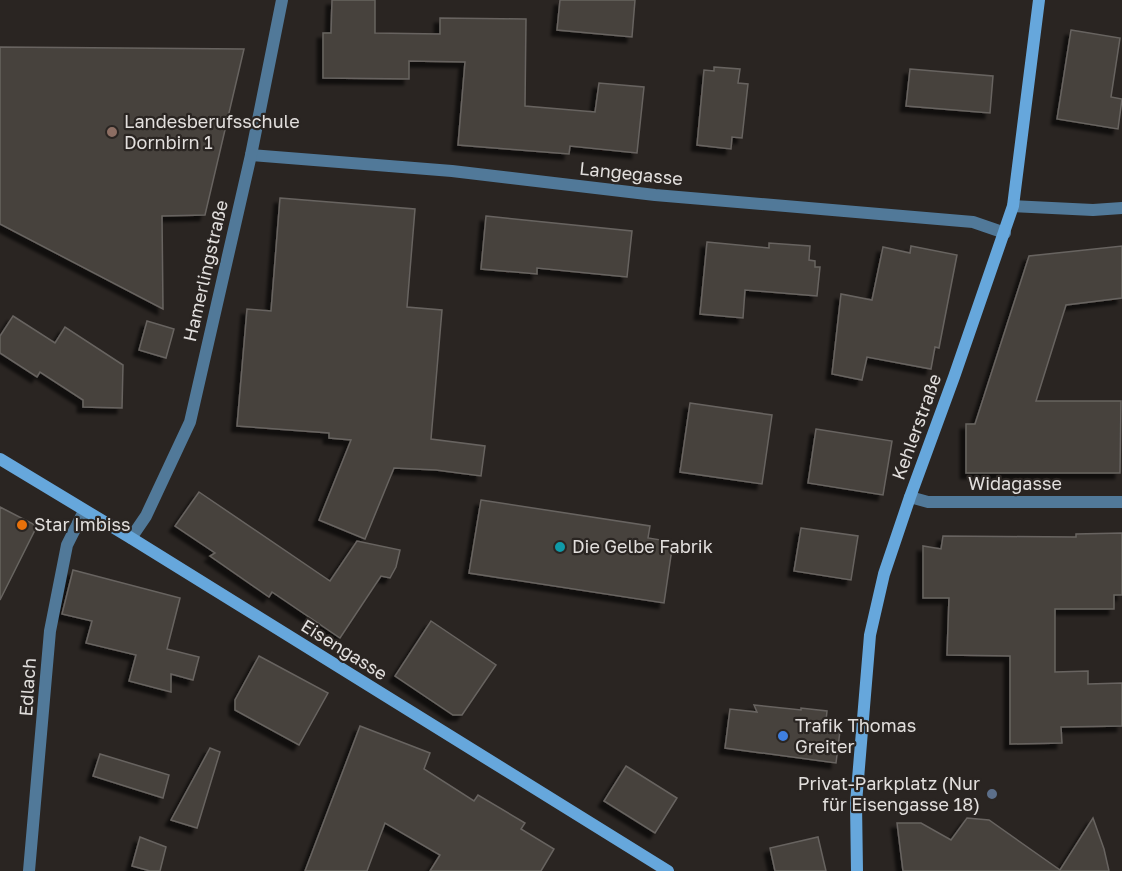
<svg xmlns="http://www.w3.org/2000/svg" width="1122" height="871" viewBox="0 0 1122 871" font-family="'Golos Text',sans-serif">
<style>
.building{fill:#46423e;stroke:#686460;stroke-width:1.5;filter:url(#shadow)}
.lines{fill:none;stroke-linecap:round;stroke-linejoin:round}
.street{stroke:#517999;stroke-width:12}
.secondary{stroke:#66a7dc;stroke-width:12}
.education-dot{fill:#8d6e63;stroke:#2a2522;stroke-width:2}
.food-dot{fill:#e8710a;stroke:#2a2522;stroke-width:2}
.culture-dot{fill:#0f9aa8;stroke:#2a2522;stroke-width:2}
.shop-dot{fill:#3f7fe0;stroke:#2a2522;stroke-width:2}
.service-dot{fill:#5c6f8a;stroke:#2a2522;stroke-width:2}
.labels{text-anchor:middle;stroke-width:4.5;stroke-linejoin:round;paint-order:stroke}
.poi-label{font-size:18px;fill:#e2dfdd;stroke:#2a2522;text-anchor:start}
.street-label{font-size:18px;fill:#e2dfdd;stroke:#2a2522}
</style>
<defs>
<filter id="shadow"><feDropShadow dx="-5.5" dy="5.5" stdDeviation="1.5" flood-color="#0009"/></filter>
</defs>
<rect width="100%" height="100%" fill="#2a2522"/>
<g class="building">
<polygon points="332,0 375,0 375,33 440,34 440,18 526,19 525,106 595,112 599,83 644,87 637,153 570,146 569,154 458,145 465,62 409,61 409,79 323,78 323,33 331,33"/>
<polygon points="560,0 635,0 632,37 557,30"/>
<polygon points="1071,30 1120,38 1111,97 1122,99 1118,129 1057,119"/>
<polygon points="0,47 244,49 205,215 162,216 163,309 0,224"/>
<polygon points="714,67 740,69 738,83 748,84 742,138 732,137 731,149 697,145 704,70 714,71"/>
<polygon points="910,69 993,76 990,113 906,106"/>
<polygon points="280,198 415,209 407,307 442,310 431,439 485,446 481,476 436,470 394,468 365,539 319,520 351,440 329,438 329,433 237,426 247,309 271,311"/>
<polygon points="486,216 632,231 627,277 537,268 537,274 481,269"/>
<polygon points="707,242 769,248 769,243 810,246 809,260 815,261 815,267 820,267 817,296 745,290 743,318 700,314"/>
<polygon points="911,246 957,255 939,348 935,347 931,369 867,357 862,380 832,374 841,294 872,300 883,247 910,253"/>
<polygon points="1122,246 1122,298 1066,305 1036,401 1121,401 1120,473 966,473 966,424 975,424 1029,256"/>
<polygon points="13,316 55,343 65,327 123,365 122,408 83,407 83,400 40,372 37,377 0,353 0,336"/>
<polygon points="147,321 174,329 166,358 139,350"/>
<polygon points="690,403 772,415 762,484 680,472"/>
<polygon points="816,429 892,441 883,495 808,483"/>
<polygon points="199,492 330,581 357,541 400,550 396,567 390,578 381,576 340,638 272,592 269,597 210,556 215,553 175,526"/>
<polygon points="481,500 650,526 648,538 673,542 664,603 469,573"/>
<polygon points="0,507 37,526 0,600"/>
<polygon points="801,528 858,536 851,580 794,571"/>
<polygon points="1122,533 1122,595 1114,595 1114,609 1055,609 1055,672 1088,671 1088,684 1122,683 1122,726 1061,727 1062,743 1010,744 1010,656 947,655 949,598 923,598 923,546 941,549 943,536 1076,537 1076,534"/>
<polygon points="73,570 180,598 167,649 199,657 193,680 171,674 171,692 129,681 136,655 86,643 92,621 62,614"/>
<polygon points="431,621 496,665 462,715 453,715 395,676"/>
<polygon points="259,656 328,693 299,745 235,710 235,700"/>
<polygon points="754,705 801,710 801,708 827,711 826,721 841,723 836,763 725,748 730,709 757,712"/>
<polygon points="360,726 430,753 424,769 474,801 478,795 525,823 521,829 554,849 541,871 430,871 440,855 385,823 367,871 305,871"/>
<polygon points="210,748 220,752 197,828 171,820"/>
<polygon points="100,754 169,775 163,798 93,776"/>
<polygon points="626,766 677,798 655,833 604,801"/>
<polygon points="967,818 989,820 1060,870 1093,818 1104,849 1109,871 903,871 897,823 921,823 951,840"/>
<polygon points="140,837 166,847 160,871 150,871 132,866"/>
<polygon points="818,837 826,871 775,871 770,848"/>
</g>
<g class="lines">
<g class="street">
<polyline points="251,155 452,171 655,195 973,222 1005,233"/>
<polyline points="1013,206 1093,210 1122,208"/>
<polyline points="910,497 928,502 1122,502"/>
<polyline points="131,538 146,516 190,422 251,155 282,0"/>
<polyline points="29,871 50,631 67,545 84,511"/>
</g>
<g class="secondary">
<polyline points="0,459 131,538 668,871"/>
<polyline points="857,871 856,803 870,635 884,574 910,497 954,377 1013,206 1039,0"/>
</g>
</g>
<circle class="education-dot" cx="112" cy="132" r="6"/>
<circle class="food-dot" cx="22" cy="525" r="6"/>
<circle class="culture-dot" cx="560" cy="547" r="6"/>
<circle class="shop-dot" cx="783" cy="736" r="6"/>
<circle class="service-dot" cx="992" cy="794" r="6"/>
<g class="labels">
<g class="poi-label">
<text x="124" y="128">Landesberufsschule<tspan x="124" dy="21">Dornbirn 1</tspan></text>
<text x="34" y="531">Star Imbiss</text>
<text x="572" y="553">Die Gelbe Fabrik</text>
<text x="795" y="732">Trafik Thomas<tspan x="795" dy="21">Greiter</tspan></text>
<text x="980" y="790" text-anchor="end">Privat-Parkplatz (Nur<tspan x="980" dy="21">für Eisengasse 18)</tspan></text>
</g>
<g class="street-label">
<text transform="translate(631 174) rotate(6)" y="6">Langegasse</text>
<text transform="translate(206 271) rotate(-77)" y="6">Hamerlingstraße</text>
<text transform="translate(917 427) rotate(-70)" y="6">Kehlerstraße</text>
<text x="1015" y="490">Widagasse</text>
<text transform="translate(344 650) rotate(32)" y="6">Eisengasse</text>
<text transform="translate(28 687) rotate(-86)" y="6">Edlach</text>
</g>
</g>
</svg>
